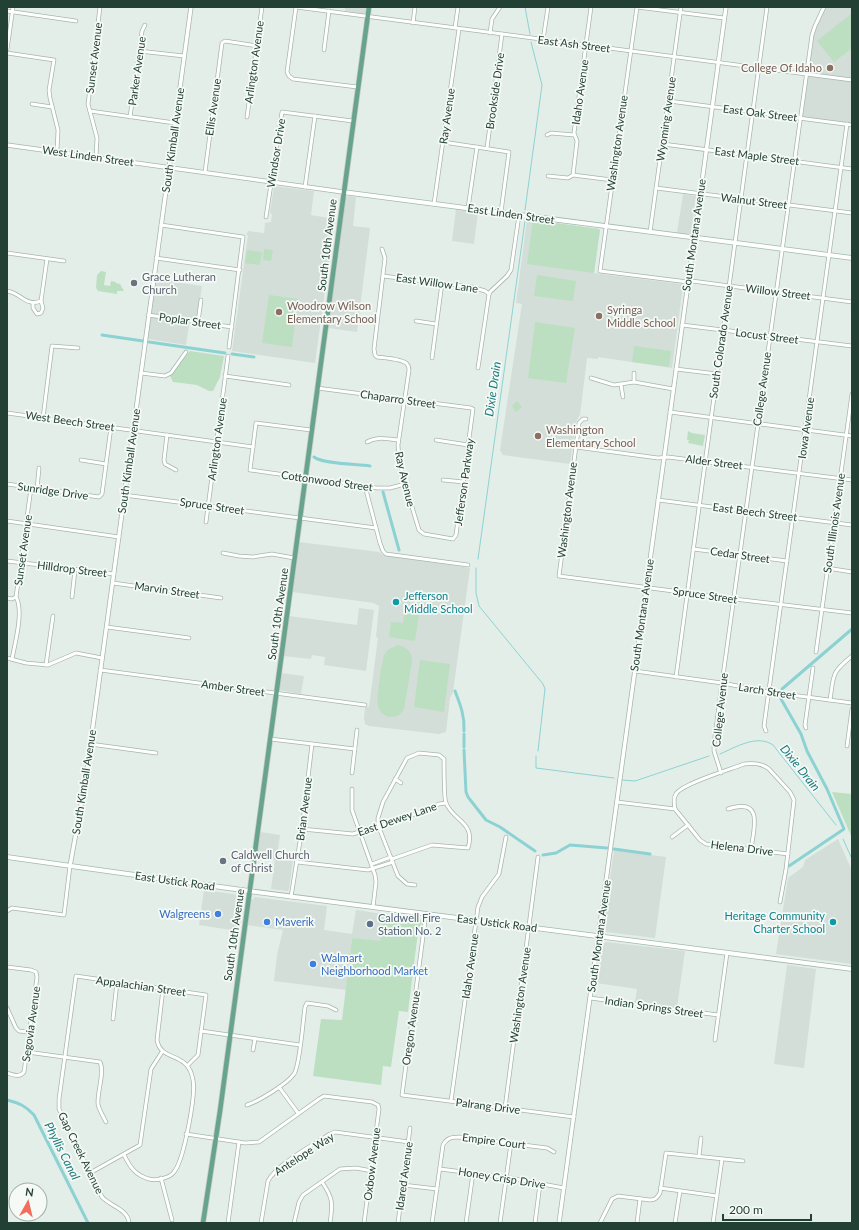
<svg xmlns="http://www.w3.org/2000/svg" width="859" height="1230" viewBox="0 0 859 1230" font-family="Lato,sans-serif">
<style>
.built{fill:#d2ded7}
.green{fill:#bddfc1}
.lines{fill:none;stroke-linecap:round;stroke-linejoin:round}
.stream{stroke:#8cd2d3;stroke-width:1}
.canal{stroke:#8cd2d3;stroke-width:3}
.minor-casing{stroke:#a6b6ae;stroke-width:4.5}
.tertiary-casing{stroke:#a6b6ae;stroke-width:5}
.secondary-casing{stroke:#a2baae;stroke-width:5.5}
.primary-casing{stroke:#c1cac6;stroke-width:6}
.minor{stroke:#fff;stroke-width:3}
.tertiary{stroke:#fff;stroke-width:3.5}
.secondary{stroke:#fff;stroke-width:4}
.primary{stroke:#68a48c;stroke-width:4.5}
.education-dot{fill:#8d6e63;stroke:#f5faf7;stroke-width:1.5}
.worship-dot{fill:#6b7280;stroke:#f5faf7;stroke-width:1.5}
.culture-dot{fill:#0f9aa8;stroke:#f5faf7;stroke-width:1.5}
.shop-dot{fill:#3f7fe0;stroke:#f5faf7;stroke-width:1.5}
.service-dot{fill:#5c6f8a;stroke:#f5faf7;stroke-width:1.5}
.labels{text-anchor:middle;stroke-width:3.5;stroke-linejoin:round;paint-order:stroke}
.street-label{font-size:11px;fill:#234034;stroke:#f5faf7}
.education-label{font-size:11px;fill:#785e54;stroke:#f5faf7;text-anchor:start}
.worship-label{font-size:11px;fill:#5b616d;stroke:#f5faf7;text-anchor:start}
.culture-label{font-size:11px;fill:#0d838f;stroke:#f5faf7;text-anchor:start}
.shop-label{font-size:11px;fill:#366cbe;stroke:#f5faf7;text-anchor:start}
.service-label{font-size:11px;fill:#4e5e75;stroke:#f5faf7;text-anchor:start}
.water-label{font-size:12px;font-style:italic;fill:#1c7b7d;stroke:#f5faf7}
</style>
<rect width="100%" height="100%" fill="#e4eee8"/>
<g class="built">
<polygon points="345,7 366,7 365,14 345,11"/>
<polygon points="824,7 852,7 852,125 800,118 812,35"/>
<polygon points="274,186 314,191 311,215 335,219 315,363 232,351 248,235 246,235 248,231 264,233 265,223 271,222 272,215 270,212"/>
<polygon points="683,194 696,196 691,234 677,233"/>
<polygon points="349,196 356,197 353,226 370,228 357,332 328,328 345,199"/>
<polygon points="456,209 478,212 474,244 452,241"/>
<polygon points="527,219 599,229 600,230 594,273 681,284 683,286 672,368 598,357 598,359 587,358 580,415 576,422 570,464 503,455 500,450 522,304 516,303"/>
<polygon points="155,279 202,286 197,320 190,319 186,345 148,339"/>
<polygon points="299,542 379,552 383,555 470,568 453,692 450,698 446,732 439,734 369,726 365,724 364,718 365,707 369,707 378,638 376,637 379,606 374,603 292,592"/>
<polygon points="359,608 374,610 366,671 324,665 325,657 312,655 311,659 283,656 289,616 357,625"/>
<polygon points="281,673 304,676 301,694 279,690"/>
<polygon points="260,832 280,835 277,857 293,859 289,889 288,891 271,889 275,860 272,860 272,857 256,854"/>
<polygon points="838,839 852,871 852,964 776,954 788,878 803,867 805,860"/>
<polygon points="614,850 666,857 655,938 606,932 603,929"/>
<polygon points="204,890 239,895 239,896 242,899 238,931 199,925"/>
<polygon points="254,897 327,906 324,930 352,934 356,910 383,914 380,942 352,938 346,990 274,981 277,955 283,930 247,925 250,900 254,899"/>
<polygon points="606,942 685,951 677,1007 635,1001 637,989 596,983 603,944"/>
<polygon points="787,965 816,969 804,1068 774,1064"/>
</g>
<g class="green">
<polygon points="852,13 852,48 834,62 817,41"/>
<polygon points="533,220 599,229 600,230 594,273 527,264"/>
<polygon points="264,249 273,250 271,261 263,260"/>
<polygon points="247,250 262,252 260,265 245,263"/>
<polygon points="101,271 106,272 104,285 110,286 111,281 116,282 116,283 120,284 124,291 117,291 117,294 98,291 96,288 97,275"/>
<polygon points="537,275 576,281 573,301 534,296"/>
<polygon points="269,295 298,299 292,347 262,343"/>
<polygon points="535,322 575,328 566,383 528,378"/>
<polygon points="634,346 671,351 669,367 632,362"/>
<polygon points="190,351 224,356 220,377 213,391 209,391 197,385 173,382 170,376"/>
<polygon points="517,401 522,407 516,412 512,406"/>
<polygon points="688,431 692,433 705,435 703,446 688,443 689,440 687,440"/>
<polygon points="405,607 420,609 415,641 389,637 391,622 403,623"/>
<path d="M398 645C407 647 412 652 412 661L404 709C401 714 397 717 391 717 385 717 379 712 378 705 376 698 382 663 384 655L389 649Z"/>
<polygon points="420,660 450,664 444,712 414,707"/>
<polygon points="832,792 852,794 852,838"/>
<polygon points="383,914 420,919 422,921 421,932 418,932 408,1012 399,1011 391,1067 383,1066 381,1085 313,1076 321,1019 342,1020 352,938 380,941"/>
</g>
<g class="lines">
<g class="stream">
<polyline points="525,7 530,34"/>
<polyline points="525,210 542,85 531,42"/>
<polyline points="478,559 525,221"/>
<polyline points="476,568 476,593 479,606 543,684 545,689 538,751"/>
<path d="M720 754C736 747 757 734 773 745L836 825"/>
<polyline points="536,756 536,768 614,778"/>
<polyline points="622,780 635,781 709,756"/>
<polyline points="843,839 852,859"/>
</g>
<g class="canal">
<polyline points="102,335 143,341"/>
<polyline points="149,342 225,353"/>
<polyline points="232,354 254,357"/>
<path d="M314 457C323 464 356 464 370 466"/>
<polyline points="383,492 399,550"/>
<polyline points="782,689 852,629"/>
<path d="M455 691C460 704 465 716 464 731"/>
<polyline points="781,699 801,734 807,751 827,789 844,829 789,866"/>
<polyline points="464,747 464,734"/>
<polyline points="464,750 466,792 468,797 486,820 500,827 535,851"/>
<polyline points="614,849 650,854"/>
<polyline points="543,855 556,853 570,845 607,848"/>
<path d="M7 1100C19 1103 26 1106 34 1115L88 1223"/>
</g>
<g class="minor-casing">
<g id="minor">
<polyline points="296,7 852,80"/>
<polyline points="296,7 287,72 289,76 293,79 357,87"/>
<polyline points="637,7 600,271 688,282 692,281 852,302"/>
<polyline points="637,7 724,18"/>
<polyline points="7,11 76,21"/>
<polyline points="413,23 415,7"/>
<polyline points="455,28 458,7"/>
<polyline points="490,33 492,19 500,7"/>
<polyline points="543,40 548,7"/>
<polyline points="7,50 13,7"/>
<polyline points="324,50 329,11"/>
<polyline points="139,51 184,56"/>
<polyline points="7,53 54,60 49,90 50,98 58,130 57,151"/>
<polyline points="669,101 852,125"/>
<polyline points="32,104 52,107"/>
<polyline points="90,111 175,123"/>
<polyline points="130,117 142,31 145,25"/>
<polyline points="247,117 262,7"/>
<polyline points="547,135 551,133 574,135"/>
<polyline points="443,142 509,152 501,212"/>
<polyline points="663,144 852,169"/>
<polyline points="487,148 502,34"/>
<polyline points="96,157 97,138 88,104 89,96 100,7"/>
<polyline points="205,172 222,43 225,41 257,46"/>
<polyline points="573,175 612,180"/>
<polyline points="548,176 568,178 573,175 577,141 574,133 591,7"/>
<polyline points="305,187 315,116"/>
<polyline points="656,188 852,213"/>
<polyline points="434,204 459,29"/>
<polyline points="468,208 477,147"/>
<polyline points="266,217 282,112 353,121"/>
<polyline points="161,225 243,237 229,347"/>
<polyline points="650,232 681,7"/>
<polyline points="7,253 64,261"/>
<polyline points="156,258 240,270"/>
<polyline points="383,276 472,287 485,291 489,294"/>
<path d="M7 291C21 293 26 307 41 301"/>
<polyline points="33,303 33,308 37,314 41,313 43,308 41,301 47,259"/>
<polyline points="148,315 232,327"/>
<polyline points="416,321 436,324"/>
<polyline points="198,322 201,300"/>
<polyline points="682,325 852,346"/>
<polyline points="432,358 442,283"/>
<polyline points="478,368 489,294 490,292 507,276 511,270 519,215"/>
<polyline points="676,369 717,374"/>
<polyline points="141,373 165,376 171,373 186,352"/>
<polyline points="225,376 289,385"/>
<polyline points="591,378 614,385 634,382 673,389"/>
<polyline points="634,382 634,373"/>
<polyline points="621,385 623,397"/>
<path d="M317 388 471 408 473 409 456 535 453 539 424 534 419 530 405 484 399 459 398 445 409 370C409 368 409 366 407 364 403 359 384 358 377 357L375 355 374 349 385 258 382 249"/>
<polyline points="670,412 852,436"/>
<polyline points="7,413 253,447"/>
<polyline points="43,418 52,346 78,348"/>
<polyline points="586,419 583,419 579,423 559,576 734,599 852,613"/>
<polyline points="311,430 256,423 250,470 377,488 390,488 405,484"/>
<polyline points="167,435 164,460 165,464 176,470"/>
<polyline points="436,440 468,445"/>
<path d="M367 442C377 436 387 439 398 440"/>
<polyline points="576,447 658,458 668,457 852,480"/>
<polyline points="81,460 106,464"/>
<polyline points="443,480 464,482"/>
<polyline points="7,484 99,497 102,494 111,427"/>
<polyline points="365,486 380,543 383,551 386,554 468,565"/>
<polyline points="37,489 39,468"/>
<polyline points="124,495 376,528"/>
<polyline points="658,500 852,525"/>
<polyline points="7,521 119,537"/>
<polyline points="206,522 228,356"/>
<polyline points="693,549 787,561"/>
<polyline points="223,553 239,556 253,557 272,554 294,558"/>
<polyline points="7,561 114,574"/>
<polyline points="827,568 852,572"/>
<polyline points="113,583 221,598"/>
<polyline points="72,597 75,570"/>
<polyline points="7,598 12,599 16,597"/>
<polyline points="107,627 189,638"/>
<polyline points="816,652 852,394"/>
<polyline points="7,658 26,663 48,665 76,653 102,658"/>
<path d="M12 659C15 643 24 611 16 597L31 488"/>
<polyline points="46,665 53,616"/>
<polyline points="100,670 365,705"/>
<polyline points="635,671 722,683 769,692 852,703"/>
<polyline points="676,677 767,7"/>
<path d="M830 700C834 674 831 673 852 656"/>
<polyline points="806,728 805,725 813,668"/>
<polyline points="766,731 764,726 847,124"/>
<polyline points="270,739 355,749"/>
<polyline points="90,744 156,753"/>
<polyline points="847,746 852,709"/>
<polyline points="352,773 357,730"/>
<polyline points="721,773 714,751 714,744 722,683 812,35 815,26 824,7"/>
<polyline points="395,779 401,783"/>
<polyline points="352,789 352,810 375,875 376,882 373,907"/>
<polyline points="617,802 675,809 700,840 706,844 788,854"/>
<path d="M675 809C674 804 673 798 676 794 681 784 732 769 744 764 753 763 761 763 769 769L790 792 794 800 786 869 780 902"/>
<path d="M728 809C764 797 754 828 751 849"/>
<polyline points="302,829 353,834 380,825 395,822 439,804 446,803"/>
<polyline points="672,837 688,825"/>
<path d="M392 859 432 845 468 848C476 822 454 822 446 803 444 799 444 766 444 759L439 755 419 753 407 758 383 802 378 818V825L398 876 407 884 415 885"/>
<polyline points="297,862 368,870 393,862"/>
<polyline points="372,864 391,857"/>
<polyline points="291,897 302,829 312,744"/>
<polyline points="7,911 12,908 64,915 70,866"/>
<polyline points="426,914 402,1095 574,1117"/>
<path d="M7 967 31 970 36 972 37 977 24 1072C19 1078 14 1075 7 1073"/>
<polyline points="590,998 718,1015"/>
<polyline points="7,1008 16,1028 19,1031 29,1032"/>
<polyline points="113,1019 117,982"/>
<polyline points="201,1031 300,1045"/>
<polyline points="715,1040 727,953"/>
<polyline points="253,1050 255,1039"/>
<path d="M27 1052 100 1062C105 1073 97 1091 98 1104 99 1110 103 1116 106 1122"/>
<polyline points="279,1087 298,1113"/>
<polyline points="451,1101 478,907 482,897 499,874 506,837"/>
<path d="M247 1105C259 1101 287 1084 294 1074 300 1066 303 1020 305 1007L307 1003 328 1006 336 1010"/>
<polyline points="505,1108 538,857"/>
<polyline points="186,1134 245,1143 259,1142 319,1099 324,1096 372,1102 378,1105 379,1109 364,1223"/>
<path d="M124 1155C130 1167 135 1175 149 1179 156 1181 170 1178 174 1172 184 1160 196 1095 193 1080 188 1050 161 1063 157 1040L163 989"/>
<polyline points="699,1156 701,1138"/>
<polyline points="440,1169 510,1178 564,1188"/>
<polyline points="90,1173 140,1145 151,1069 162,1052"/>
<polyline points="161,1178 172,1220"/>
<path d="M322 1182C333 1198 333 1203 330 1223"/>
<polyline points="403,1185 437,1189"/>
<polyline points="660,1188 717,1196"/>
<path d="M129 1223C128 1209 110 1206 102 1197L59 1109V1099L76 976 206 995 198 1055 188 1065"/>
<polyline points="228,1223 239,1142"/>
<path d="M261 1223 268 1181C276 1165 314 1144 330 1134L335 1132 409 1142"/>
<polyline points="294,1223 299,1202 303,1195 340,1169 356,1168 372,1171"/>
<polyline points="398,1223 410,1128"/>
<path d="M432 1223 443 1145C447 1138 451 1137 459 1137L547 1148 554 1152"/>
<polyline points="466,1223 473,1173"/>
<polyline points="500,1223 511,1143"/>
<polyline points="535,1223 540,1184"/>
<path d="M600 1223 612 1199 618 1196 650 1200C655 1200 657 1198 660 1193L666 1153 743 1161"/>
<polyline points="637,1223 640,1199"/>
<polyline points="675,1223 680,1191"/>
<polyline points="713,1223 722,1159"/>
</g>
</g>
<g class="tertiary-casing">
<g id="tertiary">
<polyline points="7,145 343,192"/>
<polyline points="70,866 86,777 191,7"/>
<polyline points="559,1223 726,7"/>
</g>
</g>
<g class="secondary-casing">
<g id="secondary">
<polyline points="343,192 852,258"/>
<polyline points="7,857 249,891 852,969"/>
</g>
</g>
<g class="primary-casing">
<polyline id="primary" points="203,1223 220,1111 369,7"/>
</g>
<use href="#minor" class="minor"/>
<use href="#tertiary" class="tertiary"/>
<use href="#secondary" class="secondary"/>
<use href="#primary" class="primary"/>
</g>
<g class="education-dot">
<circle cx="830" cy="68" r="4"/>
<circle cx="279" cy="312" r="4"/>
<circle cx="599" cy="316" r="4"/>
<circle cx="538" cy="436" r="4"/>
</g>
<g class="worship-dot">
<circle cx="134" cy="283" r="4"/>
<circle cx="223" cy="861" r="4"/>
</g>
<g class="culture-dot">
<circle cx="396" cy="602" r="4"/>
<circle cx="833" cy="922" r="4"/>
</g>
<g class="shop-dot">
<circle cx="218" cy="914" r="4"/>
<circle cx="267" cy="922" r="4"/>
<circle cx="313" cy="964" r="4"/>
</g>
<circle class="service-dot" cx="370" cy="924" r="4"/>
<g class="labels">
<g class="street-label">
<text transform="translate(574 44) rotate(7)" y="4">East Ash Street</text>
<text transform="translate(94 58) rotate(-83)" y="4">Sunset Avenue</text>
<text transform="translate(254 62) rotate(-82)" y="4">Arlington Avenue</text>
<text transform="translate(137 71) rotate(-82)" y="4">Parker Avenue</text>
<text transform="translate(495 91) rotate(-82)" y="4">Brookside Drive</text>
<text transform="translate(580 92) rotate(-82)" y="4">Idaho Avenue</text>
<text transform="translate(213 107) rotate(-82)" y="4">Ellis Avenue</text>
<text transform="translate(760 113) rotate(7)" y="4">East Oak Street</text>
<text transform="translate(447 116) rotate(-82)" y="4">Ray Avenue</text>
<text transform="translate(666 119) rotate(-82)" y="4">Wyoming Avenue</text>
<text transform="translate(173 140) rotate(-82)" y="4">South Kimball Avenue</text>
<text transform="translate(617 143) rotate(-82)" y="4">Washington Avenue</text>
<text transform="translate(276 153) rotate(-81)" y="4">Windsor Drive</text>
<text transform="translate(88 156) rotate(8)" y="4">West Linden Street</text>
<text transform="translate(757 156) rotate(7)" y="4">East Maple Street</text>
<text transform="translate(754 201) rotate(7)" y="4">Walnut Street</text>
<text transform="translate(511 214) rotate(8)" y="4">East Linden Street</text>
<text transform="translate(694 235) rotate(-82)" y="4">South Montana Avenue</text>
<text transform="translate(327 245) rotate(-83)" y="4">South 10th Avenue</text>
<text transform="translate(437 283) rotate(8)" y="4">East Willow Lane</text>
<text transform="translate(778 292) rotate(7)" y="4">Willow Street</text>
<text transform="translate(190 321) rotate(8)" y="4">Poplar Street</text>
<text transform="translate(767 336) rotate(7)" y="4">Locust Street</text>
<text transform="translate(721 342) rotate(-82)" y="4">South Colorado Avenue</text>
<text transform="translate(762 389) rotate(-82)" y="4">College Avenue</text>
<text transform="translate(398 399) rotate(8)" y="4">Chaparro Street</text>
<text transform="translate(70 421) rotate(8)" y="4">West Beech Street</text>
<text transform="translate(806 428) rotate(-82)" y="4">Iowa Avenue</text>
<text transform="translate(217 439) rotate(-82)" y="4">Arlington Avenue</text>
<text transform="translate(129 461) rotate(-82)" y="4">South Kimball Avenue</text>
<text transform="translate(714 462) rotate(7)" y="4">Alder Street</text>
<text transform="translate(405 479) rotate(77)" y="4">Ray Avenue</text>
<text transform="translate(327 481) rotate(8)" y="4">Cottonwood Street</text>
<text transform="translate(464 482) rotate(-82)" y="4">Jefferson Parkway</text>
<text transform="translate(53 491) rotate(8)" y="4">Sunridge Drive</text>
<text transform="translate(212 506) rotate(8)" y="4">Spruce Street</text>
<text transform="translate(567 510) rotate(-83)" y="4">Washington Avenue</text>
<text transform="translate(755 512) rotate(7)" y="4">East Beech Street</text>
<text transform="translate(834 523) rotate(-82)" y="4">South Illinois Avenue</text>
<text transform="translate(23 550) rotate(-82)" y="4">Sunset Avenue</text>
<text transform="translate(740 555) rotate(8)" y="4">Cedar Street</text>
<text transform="translate(72 569) rotate(7)" y="4">Hilldrop Street</text>
<text transform="translate(167 590) rotate(8)" y="4">Marvin Street</text>
<text transform="translate(705 595) rotate(8)" y="4">Spruce Street</text>
<text transform="translate(278 614) rotate(-82)" y="4">South 10th Avenue</text>
<text transform="translate(642 615) rotate(-82)" y="4">South Montana Avenue</text>
<text transform="translate(233 688) rotate(8)" y="4">Amber Street</text>
<text transform="translate(767 691) rotate(9)" y="4">Larch Street</text>
<text transform="translate(720 710) rotate(-84)" y="4">College Avenue</text>
<text transform="translate(84 782) rotate(-81)" y="4">South Kimball Avenue</text>
<text transform="translate(304 809) rotate(-83)" y="4">Brian Avenue</text>
<text transform="translate(397 819) rotate(-19)" y="4">East Dewey Lane</text>
<text transform="translate(742 848) rotate(7)" y="4">Helena Drive</text>
<text transform="translate(175 881) rotate(8)" y="4">East Ustick Road</text>
<text transform="translate(497 923) rotate(7)" y="4">East Ustick Road</text>
<text transform="translate(234 935) rotate(-82)" y="4">South 10th Avenue</text>
<text transform="translate(599 936) rotate(-82)" y="4">South Montana Avenue</text>
<text transform="translate(470 966) rotate(-82)" y="4">Idaho Avenue</text>
<text transform="translate(141 986) rotate(8)" y="4">Appalachian Street</text>
<text transform="translate(520 995) rotate(-82)" y="4">Washington Avenue</text>
<text transform="translate(654 1007) rotate(8)" y="4">Indian Springs Street</text>
<text transform="translate(31 1024) rotate(-82)" y="4">Segovia Avenue</text>
<text transform="translate(411 1028) rotate(-82)" y="4">Oregon Avenue</text>
<text transform="translate(488 1106) rotate(7)" y="4">Palrang Drive</text>
<text transform="translate(494 1141) rotate(7)" y="4">Empire Court</text>
<text transform="translate(81 1153) rotate(64)" y="4">Gap Creek Avenue</text>
<text transform="translate(304 1154) rotate(-33)" y="4">Antelope Way</text>
<text transform="translate(372 1164) rotate(-83)" y="4">Oxbow Avenue</text>
<text transform="translate(404 1176) rotate(-82)" y="4">Idared Avenue</text>
<text transform="translate(502 1178) rotate(9)" y="4">Honey Crisp Drive</text>
</g>
<g class="education-label">
<text x="822" y="72" text-anchor="end">College Of Idaho</text>
<text x="287" y="310">Woodrow Wilson<tspan x="287" dy="13">Elementary School</tspan></text>
<text x="607" y="314">Syringa<tspan x="607" dy="13">Middle School</tspan></text>
<text x="546" y="434">Washington<tspan x="546" dy="13">Elementary School</tspan></text>
</g>
<g class="worship-label">
<text x="142" y="281">Grace Lutheran<tspan x="142" dy="13">Church</tspan></text>
<text x="231" y="859">Caldwell Church<tspan x="231" dy="13">of Christ</tspan></text>
</g>
<g class="culture-label">
<text x="404" y="600">Jefferson<tspan x="404" dy="13">Middle School</tspan></text>
<text x="825" y="920" text-anchor="end">Heritage Community<tspan x="825" dy="13">Charter School</tspan></text>
</g>
<g class="shop-label">
<text x="210" y="918" text-anchor="end">Walgreens</text>
<text x="275" y="926">Maverik</text>
<text x="321" y="962">Walmart<tspan x="321" dy="13">Neighborhood Market</tspan></text>
</g>
<g class="service-label">
<text x="378" y="922">Caldwell Fire<tspan x="378" dy="13">Station No. 2</tspan></text>
</g>
<g class="water-label">
<text transform="translate(493 389) rotate(-82)" y="4">Dixie Drain</text>
<text transform="translate(800 768) rotate(51)" y="4">Dixie Drain</text>
<text transform="translate(62 1151) rotate(63)" y="4">Phyllis Canal</text>
</g>
</g>
<rect width="859" height="1230" fill="none" stroke="#234034" stroke-width="16"/>
<g transform="translate(28 1202) rotate(8)"><circle r="19" fill="#f5faf7" stroke="#a1b0a9"/>
<path d="M0-3L7 15L0 10L-7 15Z" fill="#f36c5d"/>
<text y="-6" font-size="11" font-weight="bold" text-anchor="middle" fill="#234034">N</text>
</g>
<path d="M723 1214v6h88v-6" fill="none" stroke="#234034" stroke-width="2"/>
<text x="729" y="1214" font-size="12" fill="#234034" stroke="#f5faf7" stroke-width="3" paint-order="stroke">200 m</text>
</svg>
